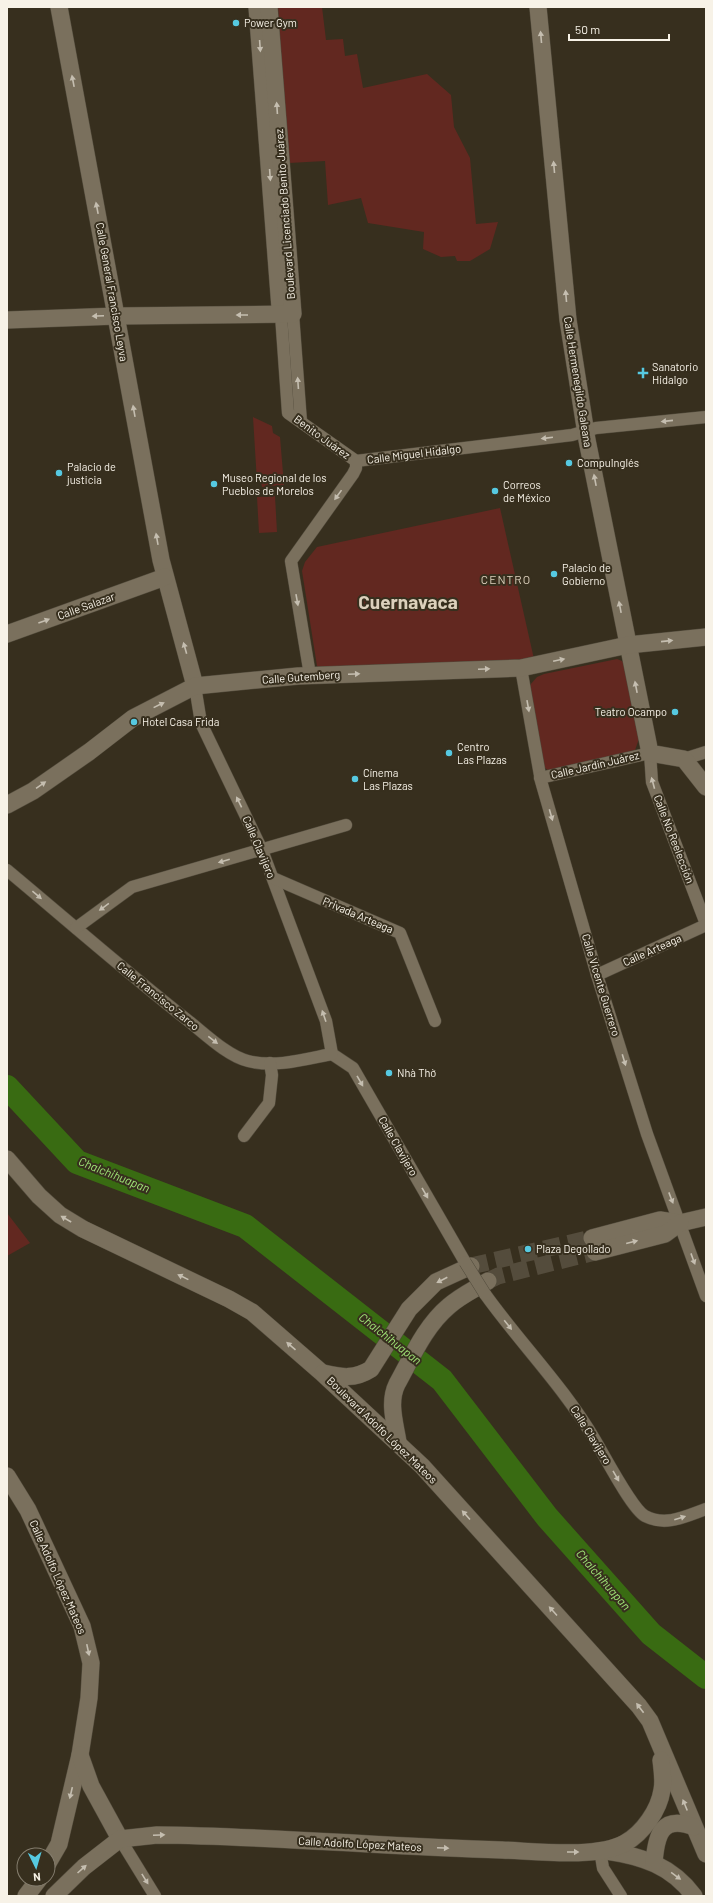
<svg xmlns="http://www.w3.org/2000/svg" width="713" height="1903" viewBox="0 0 713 1903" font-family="Barlow,sans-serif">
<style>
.green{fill:#622820}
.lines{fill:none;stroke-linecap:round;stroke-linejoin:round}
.river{stroke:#396b12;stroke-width:24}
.secondary-tunnel{stroke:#544c3c;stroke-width:17;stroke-dasharray:17 8;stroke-linecap:butt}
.street-casing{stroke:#534c3d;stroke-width:13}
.secondary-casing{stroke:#534c3d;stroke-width:18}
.street{stroke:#7a705d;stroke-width:12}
.secondary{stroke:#7a705d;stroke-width:17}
.street-bridge-casing{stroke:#534c3d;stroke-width:13;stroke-linecap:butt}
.street-bridge{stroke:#7a705d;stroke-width:12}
.oneway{fill:#c5beb0}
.poi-dot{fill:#56c9e1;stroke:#372f1e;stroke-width:1.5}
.labels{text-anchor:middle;stroke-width:4;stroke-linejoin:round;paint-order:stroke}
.poi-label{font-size:11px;fill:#f7f2e7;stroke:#372f1e;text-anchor:start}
.street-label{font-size:11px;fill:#f7f2e7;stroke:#372f1e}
.neighbourhood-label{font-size:12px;letter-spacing:1px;fill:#dcd0bc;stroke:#372f1e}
.water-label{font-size:12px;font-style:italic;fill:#a1e678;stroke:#372f1e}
.town-label{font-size:19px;font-weight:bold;fill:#dcd0bc;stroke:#372f1e}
</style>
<rect width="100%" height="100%" fill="#372f1e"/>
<g class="green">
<polygon points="278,7 322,7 326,40 343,39 345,56 357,54 363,88 427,74 451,95 454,127 470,158 476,224 498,222 490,249 470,261 457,261 455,256 441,257 423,249 424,232 368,223 361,198 328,205 325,161 289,163 281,72"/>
<polygon points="253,417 272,426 273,433 280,437 284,485 262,487 261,482 257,482"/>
<polygon points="275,496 277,532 259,533 257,497"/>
<polygon points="500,508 534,659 321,670 317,666 302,571 305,562 317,547"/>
<polygon points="617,659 622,661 626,665 640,736 634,753 550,772 544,767 530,685 537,677 544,674"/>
<polygon points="7,1213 30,1243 7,1256"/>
</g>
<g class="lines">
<polyline class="river" points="7,1087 77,1162 245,1226 442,1380 547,1517 651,1634 706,1677"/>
<g class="secondary-tunnel">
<polyline points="471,1266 592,1238"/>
<polyline points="488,1281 498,1276 595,1252"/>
</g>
<g class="street-casing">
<g id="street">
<polyline points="293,314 301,422"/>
<polyline points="281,315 288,413 356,461"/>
<polyline points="356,461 572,435 596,428 706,417"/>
<polyline points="521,668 541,781 597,975 647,1134 706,1296"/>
<polyline points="310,675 291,561 353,474 356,468 356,461"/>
<polyline points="195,686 201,723 262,850 326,1021 332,1054 353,1068 465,1262"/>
<polyline points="684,759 706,752"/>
<polyline points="540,778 650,753 652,782 706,924"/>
<path d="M7 870C67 920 125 971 186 1019 203 1032 227 1056 248 1061 275 1068 306 1059 332 1054"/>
<polyline points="273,878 400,933 435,1021"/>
<polyline points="76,928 132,887 346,825"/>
<polyline points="597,975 706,925"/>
<polyline points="244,1136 269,1103 272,1075 270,1063"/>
<path d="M485 1294C520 1343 564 1387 595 1440 604 1455 632 1509 645 1516 666 1527 686 1516 706 1509"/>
<polyline points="120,1839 155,1896"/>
<polyline points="600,1850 603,1868 621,1896"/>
</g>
</g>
<g class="secondary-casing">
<g id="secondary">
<polyline points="59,7 161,560 195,686"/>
<polyline points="257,7 280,308"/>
<polyline points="538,7 568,320 587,440 650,753 684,759 706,787"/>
<polyline points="7,320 117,316 293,314 269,7"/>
<polyline points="7,634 165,577"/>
<polyline points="7,805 33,791 89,752 133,718 195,686 298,676 521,668 628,645 706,637"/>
<polyline points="7,1159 39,1196 60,1215 83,1229 229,1299 252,1312 321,1372 422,1466 639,1706 650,1721 706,1854"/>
<polyline points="592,1238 660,1220 680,1223 706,1217"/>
<polyline points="595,1252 665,1234 680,1223"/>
<path d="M323 1373C341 1377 354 1380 371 1369L409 1309 436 1282 471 1266"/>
<path d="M398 1442C395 1423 388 1402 397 1384 412 1357 425 1326 449 1306 460 1296 475 1289 488 1281"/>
<polyline points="7,1476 28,1510 82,1626 91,1663 89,1698 80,1755 59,1844 48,1863"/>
<polyline points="80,1755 91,1786 120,1839"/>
<path d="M606 1851C642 1856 672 1866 694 1896"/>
<path d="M654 1863C656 1836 661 1814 694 1827"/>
<polyline points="26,1896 39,1879"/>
<path d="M54 1896 84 1867 120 1839 157 1835C272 1836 387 1847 502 1850 534 1851 597 1859 625 1843 643 1833 659 1810 662 1790 664 1781 662 1769 661 1760"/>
</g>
</g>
<use href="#street" class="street"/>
<use href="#secondary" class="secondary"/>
<g class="street-bridge-casing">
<polyline id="street-bridge" points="465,1262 485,1294"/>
</g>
<use href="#street-bridge" class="street-bridge"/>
</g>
<defs><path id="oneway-solid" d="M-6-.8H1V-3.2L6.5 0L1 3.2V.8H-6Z"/></defs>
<g class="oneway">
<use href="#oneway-solid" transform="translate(541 37) rotate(-95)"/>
<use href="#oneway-solid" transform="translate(260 46) rotate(86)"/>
<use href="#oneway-solid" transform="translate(73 81) rotate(-101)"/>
<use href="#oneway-solid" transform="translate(277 108) rotate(-94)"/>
<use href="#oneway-solid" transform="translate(554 167) rotate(-95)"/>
<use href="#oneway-solid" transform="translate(270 175) rotate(86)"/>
<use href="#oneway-solid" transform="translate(97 208) rotate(-101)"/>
<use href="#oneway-solid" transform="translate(566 296) rotate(-95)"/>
<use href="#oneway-solid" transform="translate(242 315) rotate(180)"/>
<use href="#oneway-solid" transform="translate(98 316) rotate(178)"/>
<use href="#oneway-solid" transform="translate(298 383) rotate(-94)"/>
<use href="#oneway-solid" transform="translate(134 411) rotate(-100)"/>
<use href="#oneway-solid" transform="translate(667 421) rotate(174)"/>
<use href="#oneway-solid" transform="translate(547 438) rotate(173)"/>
<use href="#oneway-solid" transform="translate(595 480) rotate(-101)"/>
<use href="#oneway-solid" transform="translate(338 495) rotate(126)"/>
<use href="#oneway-solid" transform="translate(157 539) rotate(-100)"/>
<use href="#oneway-solid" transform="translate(297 600) rotate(80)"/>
<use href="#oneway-solid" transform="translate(620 607) rotate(-101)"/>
<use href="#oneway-solid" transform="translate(44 621) rotate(-20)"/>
<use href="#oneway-solid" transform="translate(667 641) rotate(-6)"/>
<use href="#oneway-solid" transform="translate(185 648) rotate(-106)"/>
<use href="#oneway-solid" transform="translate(559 660) rotate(-12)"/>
<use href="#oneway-solid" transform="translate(484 669) rotate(-2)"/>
<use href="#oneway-solid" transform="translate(354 674) rotate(-2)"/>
<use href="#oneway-solid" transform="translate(636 687) rotate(-101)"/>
<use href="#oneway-solid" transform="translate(159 705) rotate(-26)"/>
<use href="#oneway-solid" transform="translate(528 706) rotate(80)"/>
<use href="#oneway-solid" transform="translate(653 783) rotate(-105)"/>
<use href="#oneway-solid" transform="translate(41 785) rotate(-35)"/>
<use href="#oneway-solid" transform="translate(239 802) rotate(-116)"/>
<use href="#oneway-solid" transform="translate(551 815) rotate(74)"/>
<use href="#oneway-solid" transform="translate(224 861) rotate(164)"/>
<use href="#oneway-solid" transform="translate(37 895) rotate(40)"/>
<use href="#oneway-solid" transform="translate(104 907) rotate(144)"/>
<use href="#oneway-solid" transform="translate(324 1016) rotate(-109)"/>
<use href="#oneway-solid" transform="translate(213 1040) rotate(38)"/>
<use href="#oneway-solid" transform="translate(624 1060) rotate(73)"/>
<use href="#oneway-solid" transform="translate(360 1081) rotate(60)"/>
<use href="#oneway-solid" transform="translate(425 1193) rotate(60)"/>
<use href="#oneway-solid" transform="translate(671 1198) rotate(69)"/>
<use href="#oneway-solid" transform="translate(66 1219) rotate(-150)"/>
<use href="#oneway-solid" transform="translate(632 1242) rotate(-14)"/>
<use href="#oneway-solid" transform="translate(693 1259) rotate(70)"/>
<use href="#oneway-solid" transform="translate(183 1277) rotate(-154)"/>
<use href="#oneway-solid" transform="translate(442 1280) rotate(153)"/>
<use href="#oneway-solid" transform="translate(508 1325) rotate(51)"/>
<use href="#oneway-solid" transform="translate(291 1346) rotate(-139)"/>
<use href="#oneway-solid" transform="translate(616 1476) rotate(60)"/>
<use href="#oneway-solid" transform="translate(466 1515) rotate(-132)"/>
<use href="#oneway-solid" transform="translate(680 1518) rotate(-18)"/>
<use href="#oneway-solid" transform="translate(553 1611) rotate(-132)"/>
<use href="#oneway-solid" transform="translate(88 1650) rotate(78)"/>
<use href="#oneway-solid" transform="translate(640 1708) rotate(-127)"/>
<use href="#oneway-solid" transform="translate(71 1793) rotate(103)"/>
<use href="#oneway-solid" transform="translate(685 1805) rotate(-112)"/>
<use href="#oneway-solid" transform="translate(159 1835) rotate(-2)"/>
<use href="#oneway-solid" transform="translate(443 1848) rotate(3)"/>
<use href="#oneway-solid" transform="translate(573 1852)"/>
<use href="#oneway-solid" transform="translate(82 1869) rotate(-42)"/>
<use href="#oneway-solid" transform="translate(676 1876) rotate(36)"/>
<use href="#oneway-solid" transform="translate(145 1879) rotate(58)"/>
</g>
<g class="poi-dot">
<circle cx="236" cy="23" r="4"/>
<path d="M641 367h4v4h4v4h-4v4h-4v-4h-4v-4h4z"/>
<circle cx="569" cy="463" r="4"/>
<circle cx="59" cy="473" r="4"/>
<circle cx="214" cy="484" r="4"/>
<circle cx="495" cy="491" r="4"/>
<circle cx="554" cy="574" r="4"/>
<circle cx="675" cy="712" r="4"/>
<circle cx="134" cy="722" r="4"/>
<circle cx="449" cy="753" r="4"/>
<circle cx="355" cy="779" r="4"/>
<circle cx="389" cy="1073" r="4"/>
<circle cx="528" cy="1249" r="4"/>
</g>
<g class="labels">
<g class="poi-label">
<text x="244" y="27">Power Gym</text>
<text x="652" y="371">Sanatorio<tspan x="652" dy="13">Hidalgo</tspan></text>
<text x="577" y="467">CompuInglés</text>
<text x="67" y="471">Palacio de<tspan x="67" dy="13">justicia</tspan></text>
<text x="222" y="482">Museo Regional de los<tspan x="222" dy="13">Pueblos de Morelos</tspan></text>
<text x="503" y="489">Correos<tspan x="503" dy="13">de México</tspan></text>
<text x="562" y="572">Palacio de<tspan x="562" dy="13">Gobierno</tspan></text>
<text x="667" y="716" text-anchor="end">Teatro Ocampo</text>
<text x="142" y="726">Hotel Casa Frida</text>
<text x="457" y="751">Centro<tspan x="457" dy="13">Las Plazas</tspan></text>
<text x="363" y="777">Cínema<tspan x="363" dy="13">Las Plazas</tspan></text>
<text x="397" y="1077">Nhà Thờ</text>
<text x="536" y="1253">Plaza Degollado</text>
</g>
<g class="street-label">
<text transform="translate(285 214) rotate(-94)" y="4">Boulevard Licenciado Benito Juárez</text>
<text transform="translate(112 292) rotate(80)" y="4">Calle General Francisco Leyva</text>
<text transform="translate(578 382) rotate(81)" y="4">Calle Hermenegildo Galeana</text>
<text transform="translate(322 437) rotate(36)" y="4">Benito Juárez</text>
<text transform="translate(414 454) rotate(-7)" y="4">Calle Miguel Hidalgo</text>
<text transform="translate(86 606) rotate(-20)" y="4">Calle Salazar</text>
<text transform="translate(301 677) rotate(-4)" y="4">Calle Gutemberg</text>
<text transform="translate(595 765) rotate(-13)" y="4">Calle Jardín Juárez</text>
<text transform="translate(674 839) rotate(69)" y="4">Calle No Reelección</text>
<text transform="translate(259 847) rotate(67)" y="4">Calle Clavijero</text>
<text transform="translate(358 915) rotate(23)" y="4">Privada Arteaga</text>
<text transform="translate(652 950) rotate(-24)" y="4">Calle Arteaga</text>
<text transform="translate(601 985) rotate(73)" y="4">Calle Vicente Guerrero</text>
<text transform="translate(158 996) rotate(39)" y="4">Calle Francisco Zarco</text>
<text transform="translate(398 1146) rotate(60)" y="4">Calle Clavijero</text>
<text transform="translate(382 1430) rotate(44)" y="4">Boulevard Adolfo López Mateos</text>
<text transform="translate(591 1435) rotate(58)" y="4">Calle Clavijero</text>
<text transform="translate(58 1577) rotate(66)" y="4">Calle Adolfo López Mateos</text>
<text transform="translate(360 1844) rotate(3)" y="4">Calle Adolfo López Mateos</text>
</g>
<g class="neighbourhood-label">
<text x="506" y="584">CENTRO</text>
</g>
<g class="water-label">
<text transform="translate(114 1175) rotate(22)" y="4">Chalchihuapan</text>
<text transform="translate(390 1339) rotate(38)" y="4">Chalchihuapan</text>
<text transform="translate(603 1580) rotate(49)" y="4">Chalchihuapan</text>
</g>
<g class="town-label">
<text x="408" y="609">Cuernavaca</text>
</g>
</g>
<rect width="713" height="1903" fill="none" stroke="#f7f2e7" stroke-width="16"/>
<g transform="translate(36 1867) rotate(175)"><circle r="19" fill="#372f1e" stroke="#847d6e"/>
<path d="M0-3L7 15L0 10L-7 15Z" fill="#56c9e1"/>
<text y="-6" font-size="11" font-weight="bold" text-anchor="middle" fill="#f7f2e7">N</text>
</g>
<path d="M569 34v6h100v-6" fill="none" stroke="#f7f2e7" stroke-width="2"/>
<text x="575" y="34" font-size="12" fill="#f7f2e7" stroke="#372f1e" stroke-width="3" paint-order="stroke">50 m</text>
</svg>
